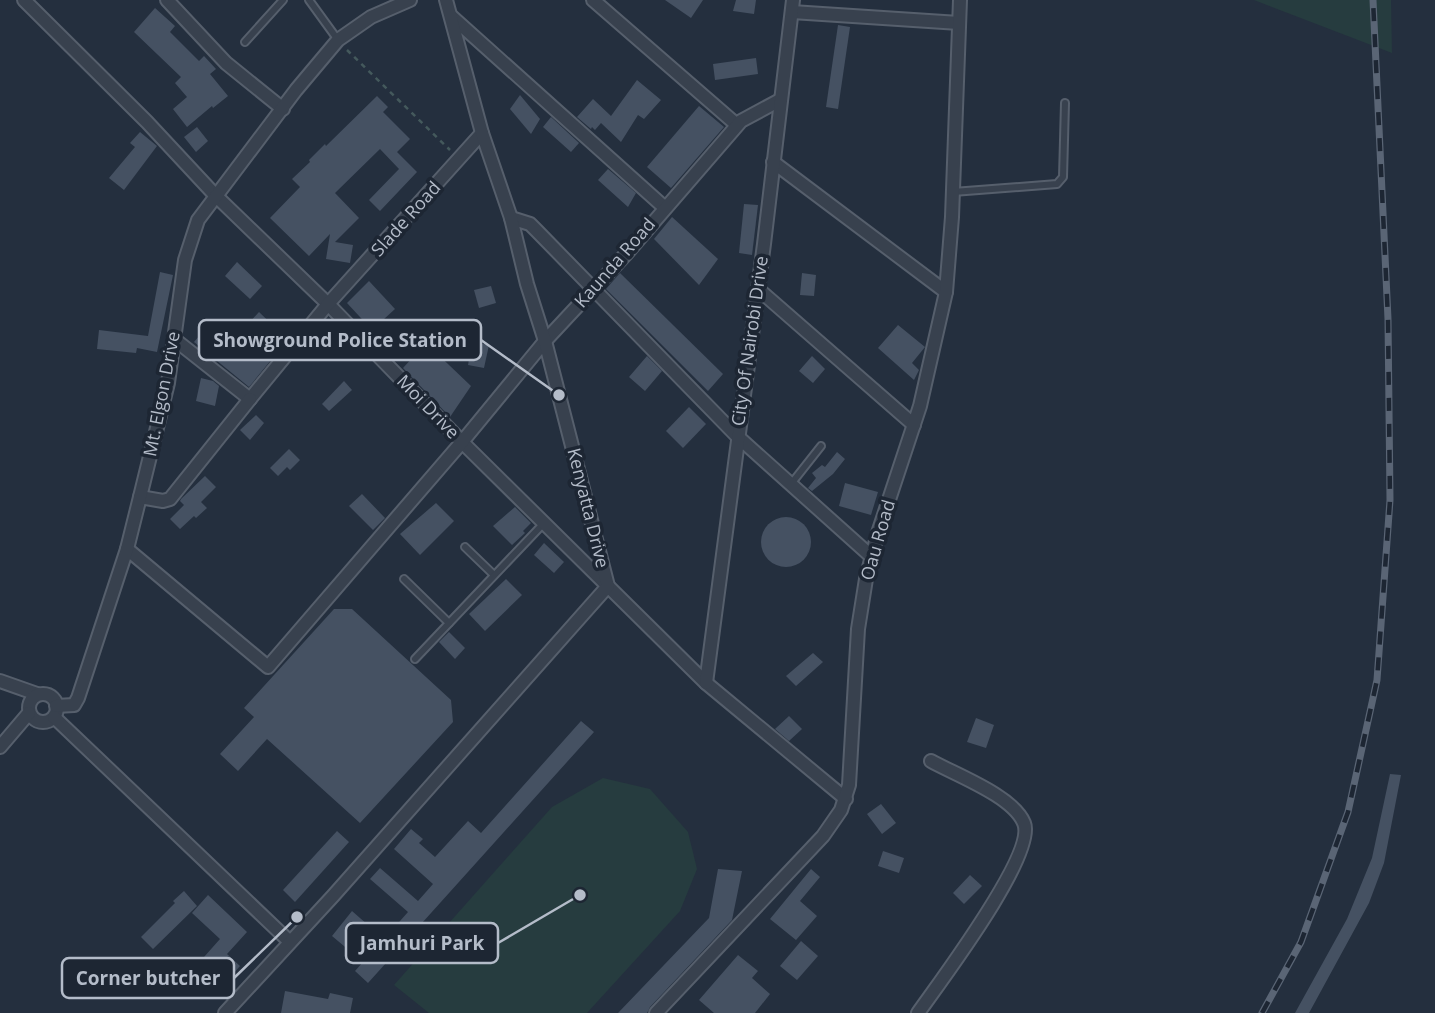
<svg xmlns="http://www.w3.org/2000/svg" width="1435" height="1013" viewBox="0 0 1435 1013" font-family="'Open Sans',sans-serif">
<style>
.green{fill:#263c3f}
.building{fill:#455162}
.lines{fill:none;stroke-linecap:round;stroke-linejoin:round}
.service-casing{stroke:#565f6c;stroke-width:10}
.minor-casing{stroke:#565f6c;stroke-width:16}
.path{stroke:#44595c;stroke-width:2.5;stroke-dasharray:5 5;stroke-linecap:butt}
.service{stroke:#38414e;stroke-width:6}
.minor{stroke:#38414e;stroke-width:12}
.rail-casing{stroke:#5a6575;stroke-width:7}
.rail{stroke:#1d2633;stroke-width:4.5;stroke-dasharray:13;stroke-linecap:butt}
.labels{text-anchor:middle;stroke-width:7;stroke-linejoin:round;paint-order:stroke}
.street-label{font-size:18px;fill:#b4bcc9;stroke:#1d2633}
.leader{fill:none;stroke:#b4bcc9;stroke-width:2.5}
.callout-dot{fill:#b4bcc9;stroke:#1d2633;stroke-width:2.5}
.callout{fill:#1d2633;stroke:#b4bcc9;stroke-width:2.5}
.callout-label{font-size:19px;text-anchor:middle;font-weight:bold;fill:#b4bcc9}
</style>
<rect width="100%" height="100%" fill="#242f3e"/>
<g class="green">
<polygon points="1254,0 1391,0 1392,53"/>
<polygon points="603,778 650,789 688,832 697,869 680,911 587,1013 429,1013 394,985 552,807"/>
</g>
<g class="building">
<polygon points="665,0 703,0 691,18"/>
<polygon points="736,0 756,0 754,14 733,11"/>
<polygon points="155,8 175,26 170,32 199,61 204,56 216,69 210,74 228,96 213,108 212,106 187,127 173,109 187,97 175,83 181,77 134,32"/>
<polygon points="838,25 850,27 838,109 826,107"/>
<polygon points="756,58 758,74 715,80 713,64"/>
<polygon points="637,80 661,100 644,119 638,115 621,142 601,123 595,130 592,127 591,129 577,117 593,99 611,116"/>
<polygon points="520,95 540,119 531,134 510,109"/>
<polygon points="377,96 388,107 383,112 410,139 397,152 417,172 380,211 369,200 399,169 380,149 335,193 359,218 335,242 353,245 350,263 326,259 330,234 309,256 270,218 300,187 292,179 310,162 309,160 325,144 326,146"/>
<polygon points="699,106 724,127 671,188 647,167"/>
<polygon points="551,117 579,143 571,152 543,127"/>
<polygon points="197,127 208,141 196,152 184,137"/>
<polygon points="140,132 157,146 124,190 109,178 135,147 130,143"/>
<polygon points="608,169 636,193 628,207 598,180"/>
<polygon points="744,204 758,205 752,255 739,253"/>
<polygon points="672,217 718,259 699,285 654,239"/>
<polygon points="237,262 262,286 250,299 225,276"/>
<polygon points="160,272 173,275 157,352 137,348 136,353 97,349 99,330 148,336"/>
<polygon points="620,273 723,374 708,391 606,289"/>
<polygon points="802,273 816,275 814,296 800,295"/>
<polygon points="369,281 395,309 372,330 347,303"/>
<polygon points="491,286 496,303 479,308 474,290"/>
<polygon points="259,312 285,337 267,356 271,360 249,387 194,342 211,322 233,340"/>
<polygon points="898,325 925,347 912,363 919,370 914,380 878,348"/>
<polygon points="472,342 489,345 484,368 468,365"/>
<polygon points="426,343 471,386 450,417 403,368"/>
<polygon points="647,356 662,371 645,391 629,377"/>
<polygon points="812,356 825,369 813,383 799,371"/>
<polygon points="201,378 213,381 219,386 215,406 196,401"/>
<polygon points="344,381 352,390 329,411 322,404"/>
<polygon points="689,407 706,424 683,448 666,431"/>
<polygon points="256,415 264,423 250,440 240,430"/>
<polygon points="289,449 300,460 290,470 287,467 278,476 270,468"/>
<polygon points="837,452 845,459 833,474 812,491 808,488 816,478 812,473 822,465 825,467"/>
<polygon points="205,476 216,487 201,502 207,508 196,518 194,516 180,529 170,519 184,505 180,501 181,499"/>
<polygon points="845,483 878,492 871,515 839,506"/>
<polygon points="362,494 385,518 373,530 349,506"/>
<polygon points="436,503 454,521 420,555 400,534"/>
<polygon points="515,507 531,523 523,531 525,533 512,545 493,526"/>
<circle cx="786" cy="542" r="25"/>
<polygon points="544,543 564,562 554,573 534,555"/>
<polygon points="506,579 522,595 485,631 469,614"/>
<polygon points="334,609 352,609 451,700 453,722 360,823 267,739 238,771 220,754 254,717 244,708"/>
<polygon points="449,632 465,648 455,659 439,642"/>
<polygon points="813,653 823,662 796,686 786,676"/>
<polygon points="789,716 802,729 789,741 775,729"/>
<polygon points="976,718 994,725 986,748 967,742"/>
<polygon points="581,721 594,732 368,983 355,971 363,962 332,936 352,911 384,939 408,912 370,879 380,868 418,901 433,884 394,849 411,829 423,839 419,843 435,857 468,821 481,833"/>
<polygon points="1390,774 1401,775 1384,863 1369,903 1309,1013 1295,1013 1347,919 1372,858"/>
<polygon points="881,804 896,823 882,834 867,814"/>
<polygon points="337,831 349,842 295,902 283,890"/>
<polygon points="883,851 904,858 899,873 878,866"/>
<polygon points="718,869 742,871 732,920 650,1007 647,1013 618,1013 709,918"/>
<polygon points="811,869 820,877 800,901 817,916 796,940 770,919"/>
<polygon points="970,875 982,886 964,904 953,893"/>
<polygon points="184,891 197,906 153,949 141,937 175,903 173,901"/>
<polygon points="208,895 247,932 227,954 240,966 226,982 234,989 227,997 207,981 216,968 204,957 220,939 192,913"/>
<polygon points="801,941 818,956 797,980 780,966"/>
<polygon points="738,955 758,971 752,978 770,994 755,1013 714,1013 699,1000"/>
<polygon points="285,991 328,999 330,993 353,998 350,1013 281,1013"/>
</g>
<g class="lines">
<g class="service-casing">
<g id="service">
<polyline points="309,0 338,40"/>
<polyline points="245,42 283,0"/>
<polyline points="953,192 1057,184 1063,177 1065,103"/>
<polyline points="791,484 821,446"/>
<polyline points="465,547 494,575"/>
<polyline points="404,579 449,623"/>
<polyline points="415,659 544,523"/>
</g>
</g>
<g class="minor-casing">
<g id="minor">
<polyline points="24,0 147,122 215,195 328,304 462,442 706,683 846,799"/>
<polyline points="167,0 226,63 283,109"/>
<polyline points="593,0 737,125"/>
<polyline points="792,12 959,23"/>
<polyline points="451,16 664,207"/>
<polyline points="773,162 946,292"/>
<polyline points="511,218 530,224 536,230 737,436 872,557"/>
<polyline points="758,289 914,425"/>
<polyline points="174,339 250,399 328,304 482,133"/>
<polyline points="140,497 163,501 170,499 250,399"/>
<polyline points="127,549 268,667 462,442 545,341 627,253 741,121 780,100"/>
<polyline points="0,681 37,694"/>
<polyline points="706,683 764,244 793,0"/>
<circle cx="43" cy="708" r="14"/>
<polyline points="56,706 74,705 78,698 127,549 140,497 168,383 185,260 198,220 296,90 338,40 371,17 410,0"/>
<polyline points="54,717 290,942"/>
<polyline points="0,747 29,713"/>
<polyline points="225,1013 333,896 608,586 545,341 527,284 511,218 482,133 446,0"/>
<polyline points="656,1013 823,836 841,810 849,785 858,629 866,579 878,533 920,406 946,292 952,217 960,0"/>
<path d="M918 1013C939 983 1037 854 1024 823 1013 796 956 775 931 761"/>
</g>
</g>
<polyline class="path" points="347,50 450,150"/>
<use href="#service" class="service"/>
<use href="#minor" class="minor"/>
<g class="rail-casing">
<polyline id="rail" points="1262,1013 1301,942 1348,812 1377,680 1390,500 1388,319 1373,0"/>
</g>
<use href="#rail" class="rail"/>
</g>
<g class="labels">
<g class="street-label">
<text transform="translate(406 219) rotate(-48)" y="6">Slade Road</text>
<text transform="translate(615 263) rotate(-49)" y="6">Kaunda Road</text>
<text transform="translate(750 341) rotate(-82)" y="6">City Of Nairobi Drive</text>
<text transform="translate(162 394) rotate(-79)" y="6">Mt. Elgon Drive</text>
<text transform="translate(428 407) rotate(46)" y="6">Moi Drive</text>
<text transform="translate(588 508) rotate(76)" y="6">Kenyatta Drive</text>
<text transform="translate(878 540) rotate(-74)" y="6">Oau Road</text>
</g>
</g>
<path class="leader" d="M559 395L481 340M580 895L498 943M297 917L234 978"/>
<g class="callout-dot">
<circle cx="559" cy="395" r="7"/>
<circle cx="580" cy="895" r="7"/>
<circle cx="297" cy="917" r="7"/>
</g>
<g class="callout">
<rect x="199" y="320" width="282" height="40" rx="7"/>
<rect x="346" y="923" width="152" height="40" rx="7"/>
<rect x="62" y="958" width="172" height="40" rx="7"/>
</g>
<g class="callout-label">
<text x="340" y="347">Showground Police Station</text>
<text x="422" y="950">Jamhuri Park</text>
<text x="148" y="985">Corner butcher</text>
</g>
</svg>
